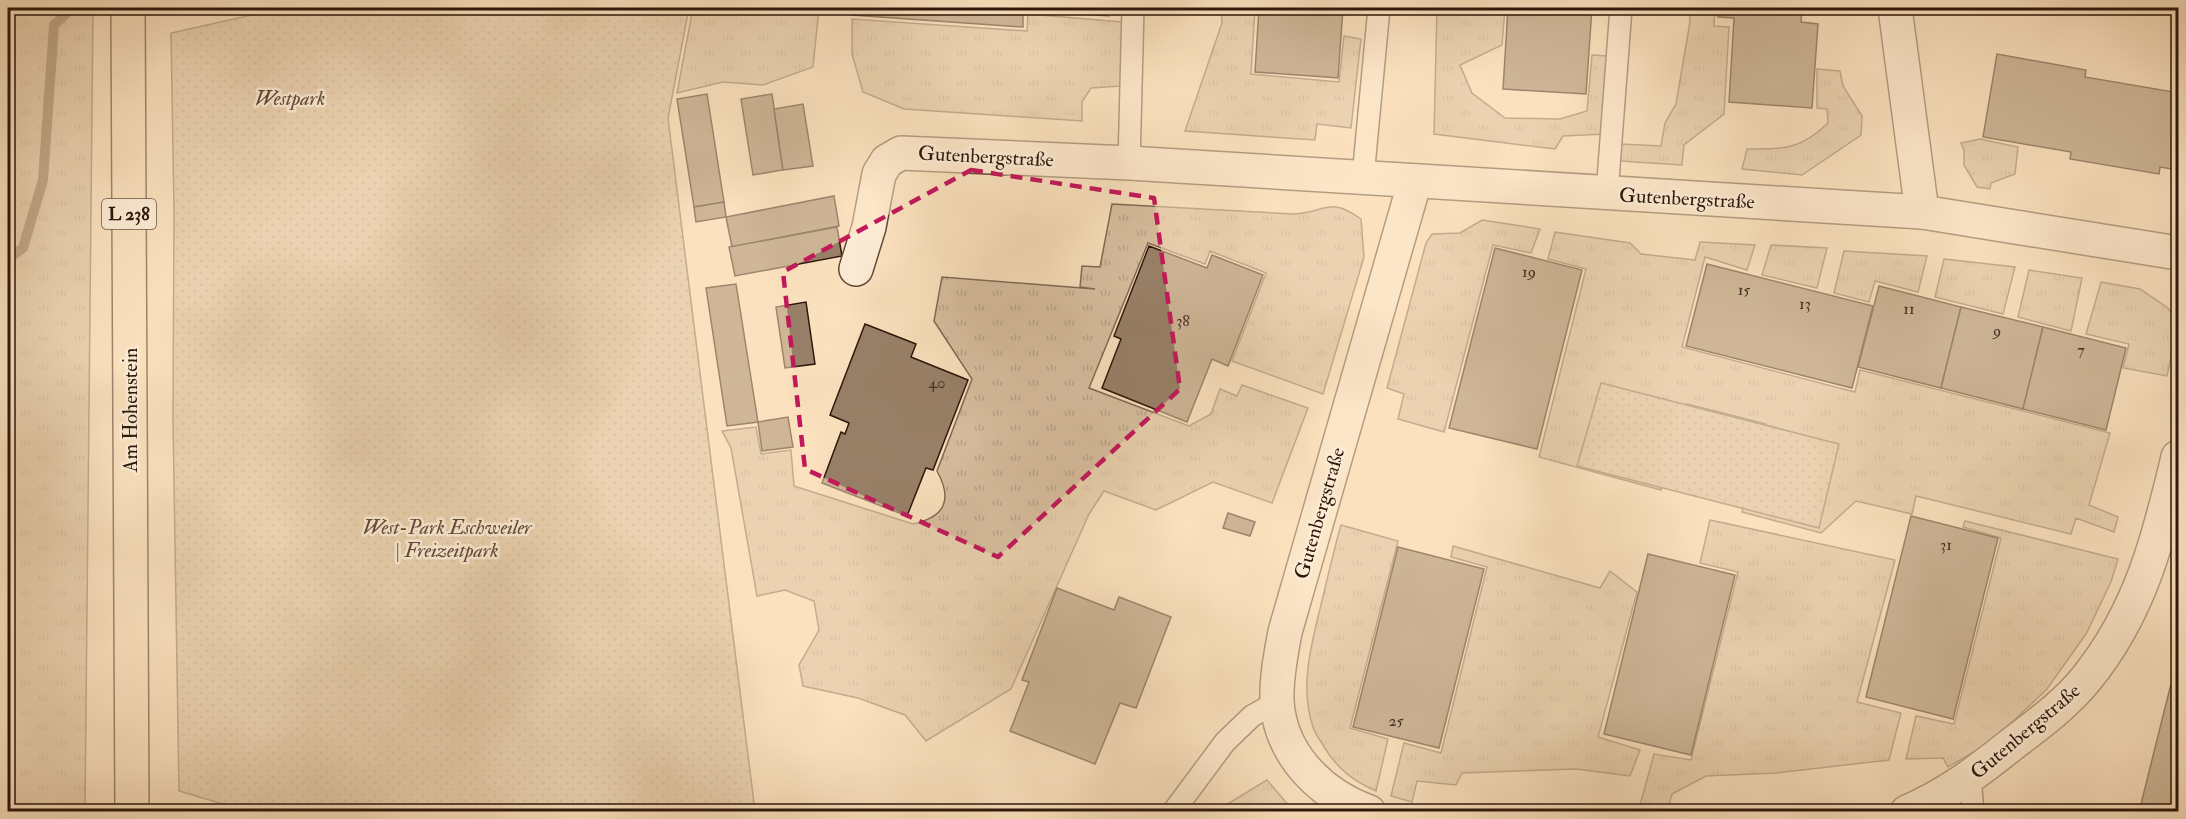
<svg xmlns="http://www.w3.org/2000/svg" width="2186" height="819" viewBox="0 0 2186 819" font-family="'IM FELL Double Pica',serif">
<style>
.grass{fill:url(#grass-tufts);stroke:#826a54;stroke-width:1.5}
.park{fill:url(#park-dots);stroke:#826a54;stroke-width:1.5}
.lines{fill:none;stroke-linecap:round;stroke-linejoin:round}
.stream{stroke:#7f6651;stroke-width:10}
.building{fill:#988068;stroke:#2d160a;stroke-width:1.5}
.lane-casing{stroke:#604937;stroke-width:24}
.street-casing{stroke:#604937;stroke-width:36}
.primary-casing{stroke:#2d160a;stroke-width:36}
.lane{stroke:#fcecd5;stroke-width:21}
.street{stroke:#fcecd5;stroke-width:33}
.primary{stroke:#fbe1be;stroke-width:33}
.marked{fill:none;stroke:#c2185b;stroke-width:4.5;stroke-dasharray:12 8;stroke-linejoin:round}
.labels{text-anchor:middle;stroke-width:5;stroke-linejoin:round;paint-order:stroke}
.number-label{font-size:16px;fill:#483022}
.shield{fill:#fcecd5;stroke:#6b5647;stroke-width:1.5}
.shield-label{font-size:18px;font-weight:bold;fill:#2d160a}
.park-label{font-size:20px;font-style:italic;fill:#604837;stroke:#fcecd5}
.street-label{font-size:20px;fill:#2d160a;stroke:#fcecd5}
</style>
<defs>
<pattern id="grass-tufts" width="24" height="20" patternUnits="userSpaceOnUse" patternTransform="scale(1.5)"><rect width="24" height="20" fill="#d8be9f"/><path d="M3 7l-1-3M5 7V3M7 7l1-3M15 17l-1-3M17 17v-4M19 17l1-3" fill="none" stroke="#baa388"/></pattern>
<pattern id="park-dots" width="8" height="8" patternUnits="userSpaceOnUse" patternTransform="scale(1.5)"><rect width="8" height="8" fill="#d8be9f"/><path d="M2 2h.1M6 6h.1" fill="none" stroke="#baa388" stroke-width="1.8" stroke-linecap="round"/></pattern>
</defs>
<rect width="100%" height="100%" fill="#fbe1be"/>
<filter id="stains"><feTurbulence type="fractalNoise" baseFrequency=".00333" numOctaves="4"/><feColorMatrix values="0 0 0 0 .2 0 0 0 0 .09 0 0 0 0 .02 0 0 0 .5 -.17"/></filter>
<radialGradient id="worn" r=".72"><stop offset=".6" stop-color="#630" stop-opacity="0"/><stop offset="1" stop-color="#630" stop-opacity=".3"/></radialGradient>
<g class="grass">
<polygon points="8,8 93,8 85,811 28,811 8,806"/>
<polygon points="693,8 819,8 813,67 763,85 723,82 677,93"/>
<polygon points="1221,8 1255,8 1251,74 1339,82 1344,36 1361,39 1351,128 1317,124 1315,140 1185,131 1222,23"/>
<polygon points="1437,8 1505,8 1502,45 1460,65 1472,93 1505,118 1560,119 1587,111 1592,55 1607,56 1604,134 1563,136 1555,149 1434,134"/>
<polygon points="1689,8 1715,8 1714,26 1729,27 1724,114 1684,145 1682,165 1620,161 1621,144 1661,146 1665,123 1676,104 1690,22"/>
<polygon points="1028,14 1122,22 1121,86 1091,88 1082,102 1082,121 904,109 863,92 852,54 852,19 1027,31"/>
<path d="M1817 69 1840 71 1843 86 1862 116 1861 135 1802 175 1742 169 1747 149C1784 149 1800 150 1828 123L1827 109 1817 108Z"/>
<polygon points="1980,139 2018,147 2015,174 1991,183 1990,189 1977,187 1964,165 1964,150 1961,143"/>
<path d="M1112 204 1294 214C1327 212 1329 196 1361 219L1364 257 1323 394 1232 361 1266 273 1210 251 1205 264 1148 243 1089 388 1189 426 1211 414 1220 389 1237 396 1242 385 1308 408 1272 503 1213 482 1156 510 1104 491 1089 514 1011 689 926 741 905 715 858 698 803 686 799 665 819 630 814 601 785 590 757 596 731 448 722 431 756 427 761 454 791 450 794 486 913 524C945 517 953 500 937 471L972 379 934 321 942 277 1095 289 1080 287 1082 266 1100 267Z"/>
<polygon points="1482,220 1540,229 1531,253 1493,245 1444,432 1398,419 1404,394 1387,388 1426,243 1432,234 1460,233"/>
<polygon points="1555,232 1630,243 1641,254 1695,260 1700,242 1755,245 1747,270 1705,257 1682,347 1855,392 1860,370 2110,433 2089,505 2118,517 2114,532 2076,518 2071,534 1916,496 1912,514 1856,501 1821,533 1742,512 1766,424 1687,404 1661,490 1539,457 1586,269 1548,259"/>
<polygon points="1771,245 1827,248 1817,288 1762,275"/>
<polygon points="1844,251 1927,256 1918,292 1875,281 1869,302 1834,293"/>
<polygon points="1944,259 2015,267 2003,314 1935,297"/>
<polygon points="2029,270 2082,278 2071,331 2018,317"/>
<polygon points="2101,282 2140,289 2168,308 2178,326 2167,376 2123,368 2129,344 2086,334"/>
<polygon points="1710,520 1895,560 1857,702 1901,713 1889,760 1776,773 1706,776 1672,794 1668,808 1639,809 1654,754 1691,760 1738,572 1700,563"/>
<polygon points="1965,521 2118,559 2111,582 2086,634 2047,689 1992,741 1948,767 1943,758 1906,759 1916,716 1954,724 2001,538 1963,527"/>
<path d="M1341 525 1398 541 1350 728 1388 739 1376 791C1353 781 1337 768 1324 747 1321 741 1315 734 1313 727 1299 686 1312 641 1322 601 1328 575 1334 550 1341 525Z"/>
<polygon points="1453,546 1600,588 1610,571 1637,592 1598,737 1640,750 1630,776 1576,769 1462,773 1456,785 1417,781 1412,802 1391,796 1404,743 1441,753 1487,567 1451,557"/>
<polygon points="1267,780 1290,807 1284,811 1216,811"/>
</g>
<g class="park">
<polygon points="283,8 689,8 668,118 755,811 250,812 179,791 173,421 174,210 171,33"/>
<polygon points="1601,383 1839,444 1819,528 1577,466"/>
</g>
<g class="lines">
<polyline class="stream" points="8,259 23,248 43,180 54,25 72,8"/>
</g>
<g class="building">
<polygon points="852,8 1109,8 1109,16 1023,10 1023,27 851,15"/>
<polygon points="1259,8 1343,8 1338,78 1255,72"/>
<polygon points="1508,8 1592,8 1586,94 1503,89"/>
<polygon points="1718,8 1802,8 1801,22 1818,24 1812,108 1729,102 1734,18 1718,17"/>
<polygon points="1997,54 2086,70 2085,77 2173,92 2174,85 2178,86 2178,170 2160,167 2159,174 2070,159 2071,152 1983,137"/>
<polygon points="707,94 724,202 694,207 677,99"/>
<polygon points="772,94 783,170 753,175 741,99"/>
<polygon points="803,104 813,166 783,170 774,109"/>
<polygon points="834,196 839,226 732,247 726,217"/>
<polygon points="724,202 726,217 696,222 694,207"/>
<polygon points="837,227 842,256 735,276 729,247"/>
<polygon points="1149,246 1207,268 1212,255 1263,275 1228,366 1212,359 1187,422 1102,388 1121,339 1114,336"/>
<polygon points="1495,248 1582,270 1537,449 1449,428"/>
<polygon points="1707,264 1873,306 1852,388 1686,346"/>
<polygon points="736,284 758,422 727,426 706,288"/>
<polygon points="1879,286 1961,307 1941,388 1858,367"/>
<polygon points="806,302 815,364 785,368 776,307"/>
<polygon points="1961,307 2043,327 2023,409 1941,388"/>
<polygon points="865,324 916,344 911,357 968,380 933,470 926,468 907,516 822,483 841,432 845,434 849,423 830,415"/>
<polygon points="2043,327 2126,348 2106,430 2023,409"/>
<polygon points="788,417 793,447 762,451 758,422"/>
<polygon points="1228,513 1255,522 1250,536 1223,528"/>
<polygon points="1911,516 1998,538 1953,719 1866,697"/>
<polygon points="1398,547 1484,569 1439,748 1353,727"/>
<polygon points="1648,554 1735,575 1691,755 1604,734"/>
<polygon points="1057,588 1114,610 1119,597 1171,617 1136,708 1120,703 1095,764 1010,731 1029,682 1022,680"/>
<polygon points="2171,684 2178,686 2178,812 2139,812"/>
</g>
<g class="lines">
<g class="lane-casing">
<g id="lane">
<polyline points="1129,163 1133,8"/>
<polyline points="1363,177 1379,8"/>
<polyline points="1607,193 1621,8"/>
<polyline points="1970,777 1973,812"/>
<polyline points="1173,812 1225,742 1252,716 1277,702"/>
</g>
</g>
<g class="street-casing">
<g id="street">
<polyline points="1895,8 1922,212"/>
<polyline points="856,269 869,227 879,174 887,161 901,153 1129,163 1922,212 2178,253"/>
<path d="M1369 812C1320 794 1280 754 1277 701 1276 678 1281 654 1285 632L1415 181"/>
<path d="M1907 812C1947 795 1977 772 2011 745 2037 725 2065 705 2086 679 2140 613 2159 538 2178 457"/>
</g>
</g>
<g class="primary-casing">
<polyline id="primary" points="128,8 132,812"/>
</g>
<use href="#lane" class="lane"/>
<use href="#street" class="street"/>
<use href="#primary" class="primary"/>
</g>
<path d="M0 0H2186V819H0ZM971 170 1154 198 1180 389 998 557 805 469 783 272Z" fill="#fbe1be" fill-opacity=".55" fill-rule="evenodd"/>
<path class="marked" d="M971 170 1154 198 1180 389 998 557 805 469 783 272Z"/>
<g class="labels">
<g class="number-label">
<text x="1529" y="277">19</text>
<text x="1744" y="295">15</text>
<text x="1805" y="309">13</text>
<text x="1909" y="314">11</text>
<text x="1183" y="326">38</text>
<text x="1997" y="336">9</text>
<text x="2081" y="355">7</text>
<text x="937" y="388">40</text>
<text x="1946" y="550">31</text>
<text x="1396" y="726">25</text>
</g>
<rect class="shield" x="102" y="199" width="54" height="30" rx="4.5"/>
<g class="shield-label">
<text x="129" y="220">L 238</text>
</g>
<g class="park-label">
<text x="290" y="105">Westpark</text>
<text x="447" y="534">West-Park Eschweiler<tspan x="447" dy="23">| Freizeitpark</tspan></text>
</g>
<g class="street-label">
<text transform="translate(986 156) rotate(3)" y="7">Gutenbergstraße</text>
<text transform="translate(1687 198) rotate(3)" y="7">Gutenbergstraße</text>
<text transform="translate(130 410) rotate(-90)" y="7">Am Hohenstein</text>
<text transform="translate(1319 513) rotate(-74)" y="7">Gutenbergstraße</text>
<text transform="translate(2025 731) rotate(-40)" y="7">Gutenbergstraße</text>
</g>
</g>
<rect width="2186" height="819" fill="none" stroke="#fbe1be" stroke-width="30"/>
<rect x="9" y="9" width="2168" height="801" fill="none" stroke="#2d160a" stroke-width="3"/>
<rect x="15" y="15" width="2156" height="789" fill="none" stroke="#2d160a" stroke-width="1.5"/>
<rect width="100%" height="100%" filter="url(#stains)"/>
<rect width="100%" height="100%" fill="url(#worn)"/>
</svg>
